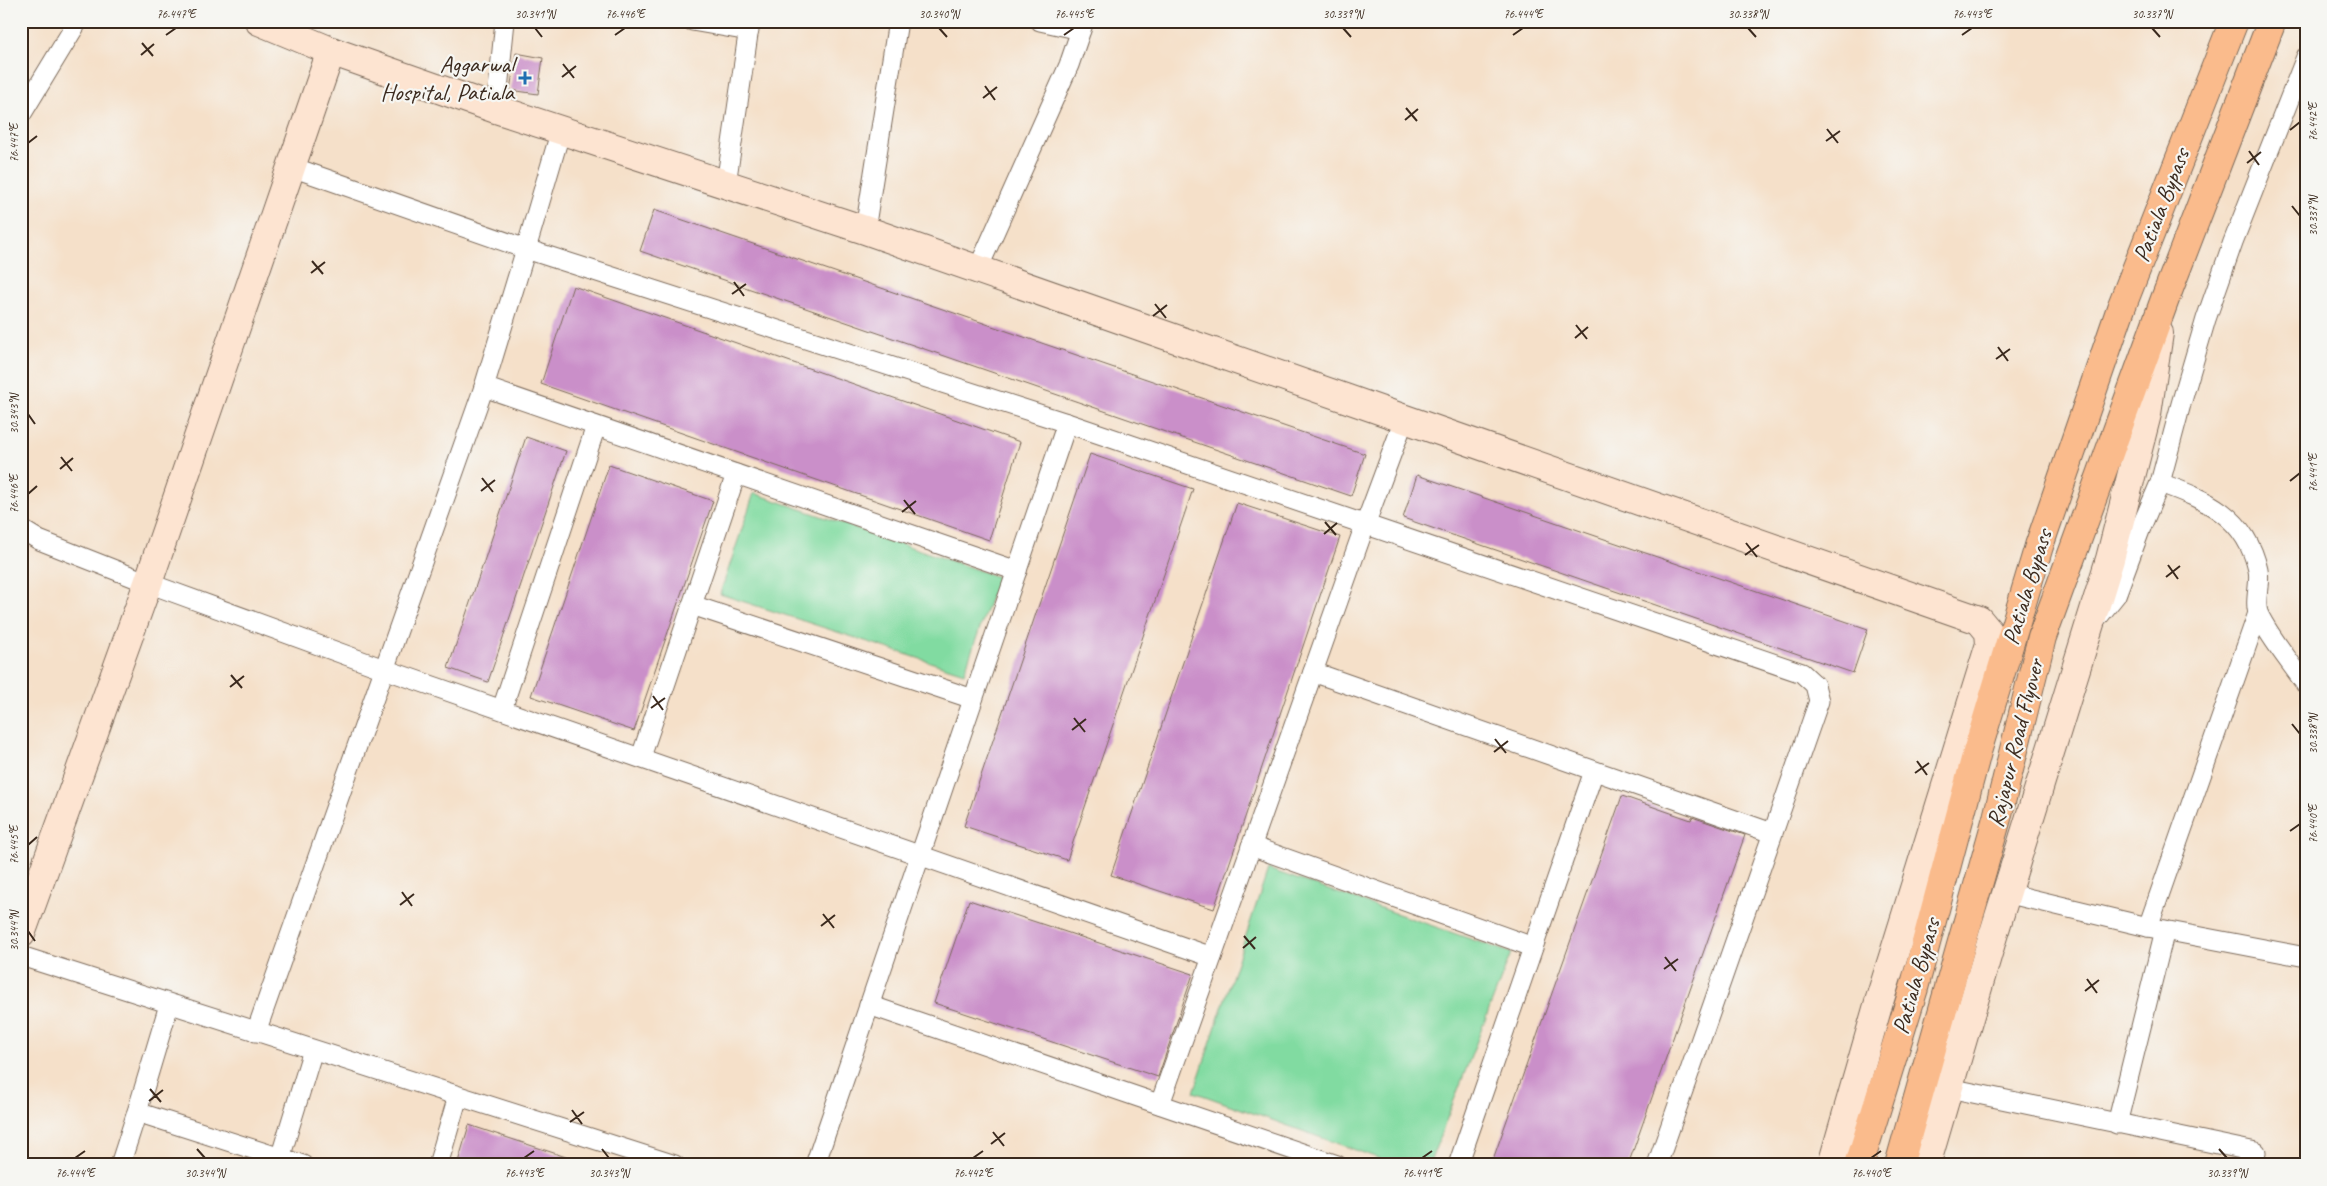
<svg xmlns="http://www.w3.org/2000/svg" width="2327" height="1186" viewBox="0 0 2327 1186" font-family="Caveat,sans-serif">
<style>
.green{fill:#81dba1;stroke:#5e8260}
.building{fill:#ca8fc9}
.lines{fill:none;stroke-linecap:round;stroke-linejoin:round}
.street-casing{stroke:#7c6a5a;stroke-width:21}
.secondary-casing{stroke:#7c6a5a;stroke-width:30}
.highway-casing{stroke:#7c6a5a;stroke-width:30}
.street{stroke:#fff;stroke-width:19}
.secondary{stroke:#fde4d1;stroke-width:28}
.highway{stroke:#fabb8c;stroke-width:28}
.ticks{fill:none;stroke:#3b2a1e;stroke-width:2}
.poi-dot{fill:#1f6fb2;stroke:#f6f6f2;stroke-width:2}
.labels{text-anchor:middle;stroke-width:4.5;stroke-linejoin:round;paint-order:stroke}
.poi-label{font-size:24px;fill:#3b2a1e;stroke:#f6f6f2;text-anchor:end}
.street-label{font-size:24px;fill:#3b2a1e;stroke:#f6f6f2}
.neatline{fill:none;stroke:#3b2a1e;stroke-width:2}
.ticks-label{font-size:12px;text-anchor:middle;fill:#3b2a1e}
</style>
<rect width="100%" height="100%" fill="#f6f6f2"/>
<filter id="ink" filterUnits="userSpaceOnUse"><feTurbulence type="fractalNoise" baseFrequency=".02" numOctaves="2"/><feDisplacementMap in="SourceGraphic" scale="10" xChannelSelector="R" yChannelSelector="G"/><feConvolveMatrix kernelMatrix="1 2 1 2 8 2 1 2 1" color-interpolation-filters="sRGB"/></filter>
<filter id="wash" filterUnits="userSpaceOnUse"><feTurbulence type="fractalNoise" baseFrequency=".0096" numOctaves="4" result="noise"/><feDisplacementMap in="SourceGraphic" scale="20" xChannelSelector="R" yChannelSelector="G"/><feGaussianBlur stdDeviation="1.12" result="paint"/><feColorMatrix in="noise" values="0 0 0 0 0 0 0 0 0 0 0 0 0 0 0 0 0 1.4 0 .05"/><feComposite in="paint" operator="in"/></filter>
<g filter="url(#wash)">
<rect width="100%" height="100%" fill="#f5e0c9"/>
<g class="green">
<polygon points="754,493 998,577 964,673 720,594"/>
<polygon points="1268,869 1511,953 1429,1165 1397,1165 1194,1092"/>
</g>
<g id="blocks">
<g class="building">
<polygon points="516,53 543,58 538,94 510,90"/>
<polygon points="654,210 1365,454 1351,496 640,251"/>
<polygon points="573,286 1020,442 989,540 541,384"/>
<polygon points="526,437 566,451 488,682 448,668"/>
<polygon points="1090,454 1193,489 1067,860 964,826"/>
<polygon points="609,465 713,501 634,731 531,696"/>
<polygon points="1417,475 1868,629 1853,673 1403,518"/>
<polygon points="1237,503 1340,537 1214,909 1111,875"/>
<polygon points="1622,796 1691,820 1692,817 1745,835 1701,959 1628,1165 1491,1165"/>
<polygon points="969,900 1193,974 1158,1077 934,1003"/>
<polygon points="469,1125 581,1162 581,1165 467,1165 458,1162"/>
</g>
</g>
</g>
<g filter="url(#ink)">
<use href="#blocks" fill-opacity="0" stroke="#7c6a5a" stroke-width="1"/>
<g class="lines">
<g class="street-casing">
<g id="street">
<polyline points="692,21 749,31"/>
<polyline points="1040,21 1081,30"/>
<polyline points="496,109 505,21"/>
<polyline points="21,115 78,21"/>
<polyline points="292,167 526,249 561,130"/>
<polyline points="726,184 750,21"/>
<polyline points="865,230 898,21"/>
<polyline points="978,269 1069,65 1084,21"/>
<polyline points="484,387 1017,571"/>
<polyline points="1067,423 1802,673 1815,685 1819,701 1657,1165"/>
<path d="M2160 483C2207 500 2246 516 2258 570 2261 583 2253 603 2259 615 2270 638 2292 664 2306 685"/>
<polyline points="21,529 39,540 148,583 384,669 1212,957"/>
<polyline points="692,605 973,699"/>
<polyline points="2095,621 2116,595 2142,525 2160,483 2181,404 2206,319 2233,242 2306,57"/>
<polyline points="1313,672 1772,833"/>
<polyline points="502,709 596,426"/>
<polyline points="641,757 736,474"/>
<polyline points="1251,846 1533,947"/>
<polyline points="2006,893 2148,927 2306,957"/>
<polyline points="2148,927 2258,613"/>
<polyline points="21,956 675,1165"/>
<polyline points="169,1005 137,1112 303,1165"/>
<polyline points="869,1005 1337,1165"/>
<polyline points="256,1032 484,387 526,249 1067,423 815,1165"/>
<polyline points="1949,1088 2256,1152"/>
<polyline points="1160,1104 1365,525 1404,420"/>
<polyline points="2117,1124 2165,930"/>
<polyline points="120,1165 137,1112"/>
<polyline points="278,1165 313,1050"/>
<polyline points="438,1165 458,1096"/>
<polyline points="1458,1165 1594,771"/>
</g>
</g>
<g class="secondary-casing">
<g id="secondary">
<polyline points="259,21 331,51 496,109 865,230 1979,620 1989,632 1990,644 1879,1002 1832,1165"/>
<polyline points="21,934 148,583 331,51"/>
<polyline points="1926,1165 1993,936 2110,559 2147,414 2159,333"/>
</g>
</g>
<g class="highway-casing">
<g id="highway">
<polyline points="1859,1165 1914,988 1977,752 2039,546 2121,308 2234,21"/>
<polyline points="1899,1165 1997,818 2042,637 2165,299 2272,21"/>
</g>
</g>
<use href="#street" class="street"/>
<use href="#secondary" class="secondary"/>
<use href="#highway" class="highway"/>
</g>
</g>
<path class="ticks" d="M535 28 542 37M939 28 947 37M1343 28 1351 37M1748 28 1756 37M2152 28 2160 37M166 35 176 28M615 35 625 28M1064 35 1074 28M1513 35 1523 28M1962 35 1972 28M142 43 153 56M141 55 154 44M563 64 574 78M562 77 576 66M985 86 995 100M983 98 997 87M1406 108 1417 121M1405 120 1418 109M1827 129 1838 143M2290 130 2300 122M1826 141 1840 131M28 143 37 136M2249 151 2259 165M2247 163 2261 152M2292 206 2300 216M312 261 323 274M311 273 325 262M734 282 744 296M732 294 746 284M1155 304 1166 318M1153 316 1167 305M1576 325 1587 339M1575 338 1588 327M1998 347 2008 361M1996 359 2010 349M28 414 35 424M61 457 72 471M60 469 73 458M482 478 493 492M2290 481 2300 473M481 491 495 480M28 494 37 486M904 500 915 514M902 512 916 501M1325 522 1336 535M1324 534 1337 523M1746 543 1757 557M1745 555 1759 545M2168 565 2178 579M2166 577 2180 566M231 675 242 688M230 687 244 676M653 696 663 710M651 708 665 698M1074 718 1085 732M2292 724 2300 734M1072 730 1086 719M1495 739 1506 753M1494 752 1508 741M1917 761 1927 775M1915 773 1929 763M2290 831 2300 824M28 845 37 837M402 892 412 906M400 905 414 894M823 914 834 928M821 926 835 915M28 931 35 941M1244 936 1255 949M1243 948 1256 937M1665 957 1676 971M1664 969 1678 959M2087 979 2097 993M2085 991 2099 980M150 1089 161 1102M149 1101 163 1090M572 1110 582 1124M570 1122 584 1112M993 1132 1004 1146M991 1144 1005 1133M197 1149 205 1158M602 1149 609 1158M2219 1149 2227 1158M75 1158 85 1151M524 1158 534 1151M973 1158 983 1151M1422 1158 1432 1151M1871 1158 1881 1151"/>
<path class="poi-dot" d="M522.5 70.5h5v5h5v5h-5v5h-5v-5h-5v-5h5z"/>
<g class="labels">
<g class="poi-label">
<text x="514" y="72">Aggarwal<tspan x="514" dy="28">Hospital, Patiala</tspan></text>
</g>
<g class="street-label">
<text transform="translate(2161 205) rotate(-69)" y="8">Patiala Bypass</text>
<text transform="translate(2027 587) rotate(-73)" y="8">Patiala Bypass</text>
<text transform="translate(2015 743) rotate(-76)" y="8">Rajapur Road Flyover</text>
<text transform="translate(1916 976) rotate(-74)" y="8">Patiala Bypass</text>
</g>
</g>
<rect width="2327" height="1186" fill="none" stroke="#f6f6f2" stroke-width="55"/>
<rect x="28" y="28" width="2272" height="1130" class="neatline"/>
<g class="ticks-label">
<text x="176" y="18">76.447°E</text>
<text x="535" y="18">30.341°N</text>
<text x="625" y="18">76.446°E</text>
<text x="939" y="18">30.340°N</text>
<text x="1074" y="18">76.445°E</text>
<text x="1343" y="18">30.339°N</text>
<text x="1523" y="18">76.444°E</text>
<text x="1748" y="18">30.338°N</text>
<text x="1972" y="18">76.443°E</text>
<text x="2152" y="18">30.337°N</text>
<text transform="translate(2313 122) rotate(-90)" y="4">76.442°E</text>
<text transform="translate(14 143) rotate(-90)" y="4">76.447°E</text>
<text transform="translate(2313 216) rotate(-90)" y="4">30.337°N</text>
<text transform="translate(14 414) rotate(-90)" y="4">30.343°N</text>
<text transform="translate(2313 473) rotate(-90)" y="4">76.441°E</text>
<text transform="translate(14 494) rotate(-90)" y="4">76.446°E</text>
<text transform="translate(2313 734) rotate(-90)" y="4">30.338°N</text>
<text transform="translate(2313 824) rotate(-90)" y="4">76.440°E</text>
<text transform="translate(14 845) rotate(-90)" y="4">76.445°E</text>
<text transform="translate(14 931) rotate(-90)" y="4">30.344°N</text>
<text x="75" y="1177">76.444°E</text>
<text x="205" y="1177">30.344°N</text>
<text x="524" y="1177">76.443°E</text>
<text x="609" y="1177">30.343°N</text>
<text x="973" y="1177">76.442°E</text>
<text x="1422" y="1177">76.441°E</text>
<text x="1871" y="1177">76.440°E</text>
<text x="2227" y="1177">30.339°N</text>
</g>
</svg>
